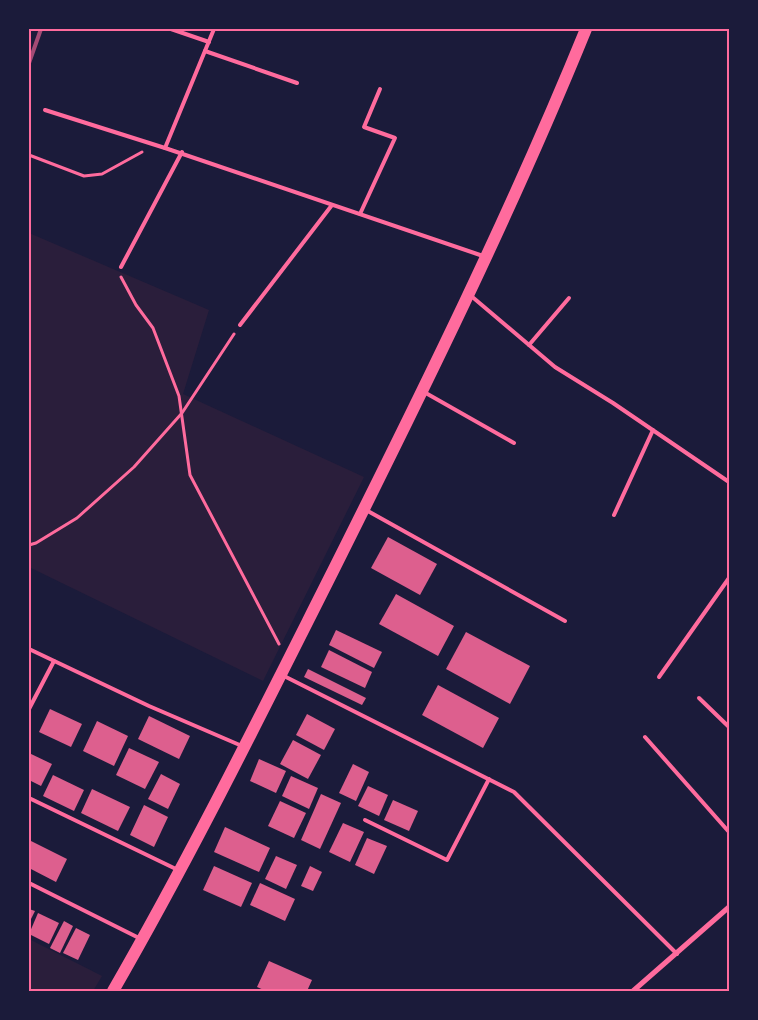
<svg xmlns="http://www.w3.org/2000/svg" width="758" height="1020" viewBox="0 0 758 1020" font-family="'Alegreya Sans',sans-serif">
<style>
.green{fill:#2a1e3b}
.building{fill:#dd5f8e}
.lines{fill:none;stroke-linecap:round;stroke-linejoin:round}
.path{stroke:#ff6b9d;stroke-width:3}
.service{stroke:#ff6b9d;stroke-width:4}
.minor{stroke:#ff6b9d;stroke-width:5}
.primary{stroke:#ff6b9d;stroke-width:12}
.rail{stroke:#a44b75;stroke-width:4}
.neatline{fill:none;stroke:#ff6b9d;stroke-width:2}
</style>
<rect width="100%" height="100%" fill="#1b1b3a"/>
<g class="green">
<polygon points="29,233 209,310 183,394 364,477 263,681 29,567"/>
<polygon points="29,939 102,976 93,991 29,991"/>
</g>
<g class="building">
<polygon points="388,537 437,564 420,595 371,568"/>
<polygon points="396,594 454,626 438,656 379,624"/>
<polygon points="336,630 382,652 374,668 329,645"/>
<polygon points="466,632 530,666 510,704 446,669"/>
<polygon points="329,650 372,672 365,688 321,667"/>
<polygon points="308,669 366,698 362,705 304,677"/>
<polygon points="438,685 499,718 483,748 422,715"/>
<polygon points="50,709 82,724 71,747 39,732"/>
<polygon points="307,714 335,729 324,750 296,735"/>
<polygon points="149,716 190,736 179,759 138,739"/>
<polygon points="97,721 128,736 114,766 83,751"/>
<polygon points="293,740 321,755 308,779 280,764"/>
<polygon points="129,748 159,762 145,789 116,775"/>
<polygon points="29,753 52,764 41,786 29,780"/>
<polygon points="259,759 286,771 276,793 250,781"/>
<polygon points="353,764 369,772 356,801 339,793"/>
<polygon points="161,774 180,784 168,809 148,799"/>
<polygon points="53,775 84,790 74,811 43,796"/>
<polygon points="291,776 318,788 309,809 282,796"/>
<polygon points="368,786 388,795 379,816 358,806"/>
<polygon points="92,789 130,807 118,831 81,813"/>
<polygon points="321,794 341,803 320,849 301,840"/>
<polygon points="393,800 418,811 409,831 384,820"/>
<polygon points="280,801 306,813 294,838 268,826"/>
<polygon points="144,805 168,817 154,847 130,835"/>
<polygon points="343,823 364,832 350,862 329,852"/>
<polygon points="225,827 270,848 259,872 214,852"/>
<polygon points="367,838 387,846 374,874 355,865"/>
<polygon points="29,840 67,859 56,882 29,868"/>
<polygon points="276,856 297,865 286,889 265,879"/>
<polygon points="214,866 252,883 241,907 203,890"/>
<polygon points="310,866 322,872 313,891 301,886"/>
<polygon points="260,883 295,899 285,921 250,905"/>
<polygon points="29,909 35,911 29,923"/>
<polygon points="38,913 59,923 49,944 29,934"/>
<polygon points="64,921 73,926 60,953 50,948"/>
<polygon points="76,928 90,935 78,960 63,953"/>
<polygon points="269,961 312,980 307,991 266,991 257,987"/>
</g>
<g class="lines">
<g class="path">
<polyline points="29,155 84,176 102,174 142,152"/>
<polyline points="121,277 136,305 153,328 179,396 190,475 279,644"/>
<polyline points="29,545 36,543 77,518 134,467 182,413 234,334"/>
</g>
<g class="service">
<polyline points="171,29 209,42"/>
<polyline points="214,29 165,148 483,256"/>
<polyline points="205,51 297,83"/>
<polyline points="45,110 165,148"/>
<polyline points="360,214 395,138 364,127 380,89"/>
<polyline points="121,267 182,152"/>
<polyline points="470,295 555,367 613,403 729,482"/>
<polyline points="240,325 332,205"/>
<polyline points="529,345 569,298"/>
<polyline points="424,392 514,443"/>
<polyline points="366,510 565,621"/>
<polyline points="614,515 653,430"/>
<polyline points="29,649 149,706 242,746"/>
<polyline points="284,676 514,792 677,954"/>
<polyline points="659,677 729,578"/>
<polyline points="699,698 729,727"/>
<polyline points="29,709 54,661"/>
<polyline points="645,737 729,832"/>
<polyline points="29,798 178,870"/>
<polyline points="365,820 447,860 489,779"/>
<polyline points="29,883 141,939"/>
</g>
<polyline class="minor" points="633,991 729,907"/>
<path class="primary" d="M113 991C192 854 262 712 333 571 422 393 511 213 586 29"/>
<polyline class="rail" points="29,63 41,29"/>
</g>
<rect width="758" height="1020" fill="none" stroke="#1b1b3a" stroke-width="60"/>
<rect x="30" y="30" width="698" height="960" class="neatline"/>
</svg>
